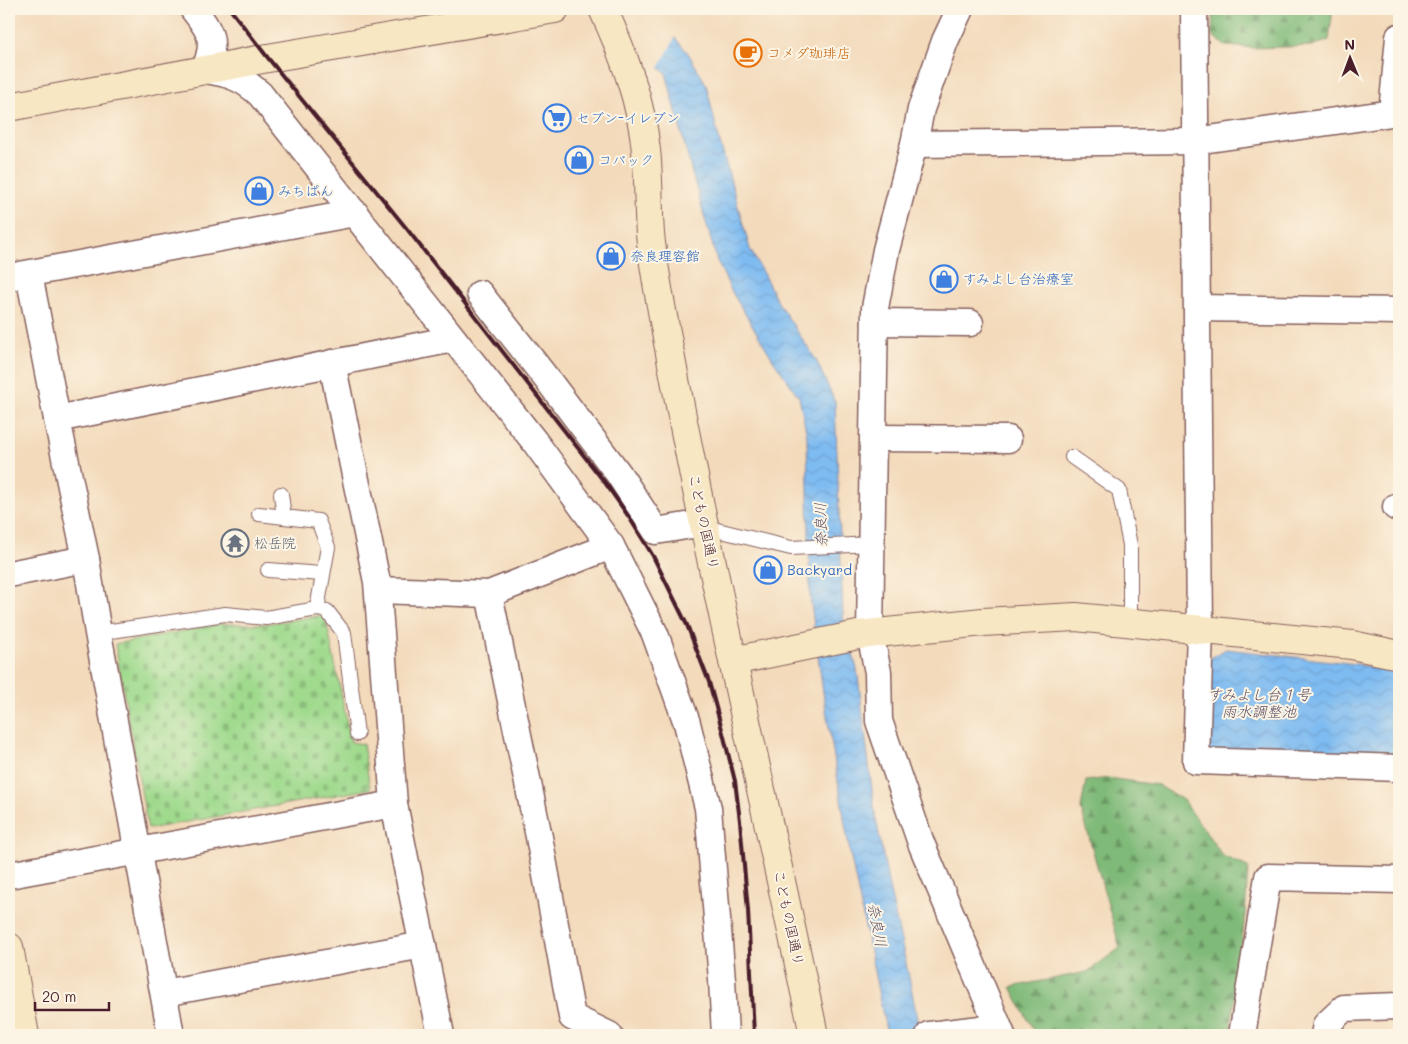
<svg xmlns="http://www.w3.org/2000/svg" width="1408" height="1044" viewBox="0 0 1408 1044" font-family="Mali,'Klee One',sans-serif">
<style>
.forest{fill:url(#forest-firs);stroke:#646c52}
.cemetery{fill:url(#cemetery-stones);stroke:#747c5c}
.water{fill:url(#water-waves);stroke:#646d8e}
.pier{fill:#f3dabb}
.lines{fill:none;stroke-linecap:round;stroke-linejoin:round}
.lane-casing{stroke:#85605d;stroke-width:16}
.street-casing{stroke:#85605d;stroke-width:29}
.secondary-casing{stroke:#85605d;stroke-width:30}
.lane{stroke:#fff;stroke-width:14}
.street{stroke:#fff;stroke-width:26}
.secondary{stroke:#f8e7c3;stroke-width:28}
.rail{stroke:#4a1f2b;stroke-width:4}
.labels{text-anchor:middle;stroke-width:4;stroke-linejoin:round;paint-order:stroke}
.food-label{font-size:14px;fill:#c56008;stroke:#fcf5e5;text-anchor:start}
.shop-label{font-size:14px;fill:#366cbe;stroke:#fcf5e5;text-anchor:start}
.street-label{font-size:14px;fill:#4a1f2b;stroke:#fcf5e5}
.worship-label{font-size:14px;fill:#5b616d;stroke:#fcf5e5;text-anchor:start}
.water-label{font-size:15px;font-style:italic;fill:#5a4e66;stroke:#fcf5e5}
</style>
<defs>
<pattern id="forest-firs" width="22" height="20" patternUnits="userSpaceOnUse" patternTransform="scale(1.25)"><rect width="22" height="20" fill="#7fba78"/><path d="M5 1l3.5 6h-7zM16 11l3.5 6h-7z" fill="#6a9763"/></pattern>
<pattern id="cemetery-stones" width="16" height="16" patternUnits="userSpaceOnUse" patternTransform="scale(1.25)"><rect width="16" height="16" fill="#9fda8d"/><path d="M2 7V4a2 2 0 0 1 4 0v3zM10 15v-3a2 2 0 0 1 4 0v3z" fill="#8abb7a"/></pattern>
<pattern id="water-waves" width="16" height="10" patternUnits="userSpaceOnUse" patternTransform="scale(1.25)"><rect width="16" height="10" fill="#7ebbf1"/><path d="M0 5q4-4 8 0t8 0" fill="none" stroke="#6ea0cf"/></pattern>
</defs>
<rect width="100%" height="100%" fill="#fcf5e5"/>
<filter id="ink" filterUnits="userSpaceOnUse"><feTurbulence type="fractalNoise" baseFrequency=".02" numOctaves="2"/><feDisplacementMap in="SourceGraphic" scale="10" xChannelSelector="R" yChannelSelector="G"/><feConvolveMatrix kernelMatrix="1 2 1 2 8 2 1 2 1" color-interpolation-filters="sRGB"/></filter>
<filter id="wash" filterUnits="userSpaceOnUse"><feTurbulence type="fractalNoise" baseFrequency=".0096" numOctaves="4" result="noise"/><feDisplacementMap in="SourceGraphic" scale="20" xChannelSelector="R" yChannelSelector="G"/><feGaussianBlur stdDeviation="1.12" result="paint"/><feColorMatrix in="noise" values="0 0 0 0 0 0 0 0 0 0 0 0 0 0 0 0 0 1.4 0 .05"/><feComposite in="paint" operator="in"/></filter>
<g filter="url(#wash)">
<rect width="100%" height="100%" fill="#f3dabb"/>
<g class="forest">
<polygon points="1213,9 1333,9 1329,40 1313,46 1255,48 1225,46 1212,35"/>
<polygon points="1108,778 1158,785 1183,800 1223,856 1248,867 1245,916 1230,1035 1036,1035 1011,987 1087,972 1120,948 1081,808 1086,781"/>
</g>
<polygon class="cemetery" points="325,615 351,742 363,744 370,789 148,829 115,644 220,624 265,624"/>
<g class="water">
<polygon points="583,9 675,38 688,53 706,84 719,139 750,249 779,304 816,360 835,402 843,617 857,669 875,813 889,887 911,986 920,1035 887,1035 850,853 823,692 810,596 807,436 799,397 774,361 733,294 717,261 692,173 666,73"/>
<polygon points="1226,649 1356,664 1399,673 1399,757 1210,754 1205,746 1209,659"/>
</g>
<polygon class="pier" points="580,9 632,9 676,36 658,70"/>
</g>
<g filter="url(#ink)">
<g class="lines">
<g class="lane-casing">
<g id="lane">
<polyline points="1072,457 1119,490 1130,545 1130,622"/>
<polyline points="281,494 284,517"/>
<polyline points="259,514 318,521 328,547 317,609"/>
<polyline points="705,527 791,548 872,544"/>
<polyline points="268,570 322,574"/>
<polyline points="98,633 225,614 266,618 317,609 327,611 344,633 357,734"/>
</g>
</g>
<g class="street-casing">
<g id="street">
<path d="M193 9C212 33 216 40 205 70 230 74 241 77 260 94L535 442 611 546 655 634 687 723 708 808 722 980 725 1035"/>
<polyline points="960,9 945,41 921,109 914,144 886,250 875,308 870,634 878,672 879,721 921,843 1002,1035"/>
<polyline points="1194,9 1200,629 1196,761 1399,768"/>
<polyline points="914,144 1195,141 1392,113 1399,37"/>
<polyline points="29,274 57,419 86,559 98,633 171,1035"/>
<polyline points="9,277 355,213"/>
<polyline points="480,294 550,383 618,473 656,531 704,523"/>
<polyline points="1198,308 1399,311"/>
<polyline points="875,322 970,323"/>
<polyline points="332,363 377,582 394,804"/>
<polyline points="57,419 453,339"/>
<polyline points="874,438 1008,439"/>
<polyline points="1396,507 1399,507"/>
<polyline points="9,574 86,559"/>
<polyline points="378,590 489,594"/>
<polyline points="9,875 394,804 441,1035"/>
<polyline points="164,993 423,945"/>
<polyline points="609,1035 572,1017 539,837 489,594 611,546"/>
<polyline points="929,1035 998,1027"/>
<polyline points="1242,1035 1268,877 1399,880"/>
<polyline points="1324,1035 1326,1025 1344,1008 1399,1006"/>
</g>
</g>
<g class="secondary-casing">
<g id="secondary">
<path d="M603 9C623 53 641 100 646 150 649 177 648 206 650 234 654 272 662 311 669 348 712 578 766 806 814 1035"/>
<polyline points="9,107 268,58 555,9"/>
<polyline points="733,661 858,635 983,622 1076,617 1352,645 1399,655"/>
<polyline points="9,947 25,1035"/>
</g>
</g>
<use href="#lane" class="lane"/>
<use href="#street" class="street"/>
<use href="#secondary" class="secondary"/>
<polyline class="rail" points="230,9 268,58 407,229 606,484 629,517 653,556 687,625 709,682 723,733 735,781 740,821 748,910 754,1035"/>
</g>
</g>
<defs>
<g id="cafe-ring" transform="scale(1.4375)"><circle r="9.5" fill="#fcf5e5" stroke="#e8710a" stroke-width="1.5"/><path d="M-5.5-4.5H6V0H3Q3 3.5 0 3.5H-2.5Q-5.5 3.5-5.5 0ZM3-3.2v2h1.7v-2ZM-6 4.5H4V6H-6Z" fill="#e8710a"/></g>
<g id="supermarket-ring" transform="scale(1.4375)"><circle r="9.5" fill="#fcf5e5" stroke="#3f7fe0" stroke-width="1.5"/><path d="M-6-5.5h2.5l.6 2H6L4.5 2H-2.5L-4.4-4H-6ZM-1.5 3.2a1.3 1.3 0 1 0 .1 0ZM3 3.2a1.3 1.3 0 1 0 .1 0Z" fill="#3f7fe0"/></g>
<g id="shop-ring" transform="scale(1.4375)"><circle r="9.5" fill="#fcf5e5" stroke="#3f7fe0" stroke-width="1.5"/><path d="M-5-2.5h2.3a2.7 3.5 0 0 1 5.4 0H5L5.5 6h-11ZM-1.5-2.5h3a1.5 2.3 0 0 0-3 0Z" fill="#3f7fe0"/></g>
<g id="temple-ring" transform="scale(1.4375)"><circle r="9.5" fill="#fcf5e5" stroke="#6b7280" stroke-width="1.5"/><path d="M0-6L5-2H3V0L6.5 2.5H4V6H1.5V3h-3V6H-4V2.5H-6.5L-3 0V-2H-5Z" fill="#6b7280"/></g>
</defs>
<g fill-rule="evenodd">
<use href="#cafe-ring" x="748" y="53"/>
<use href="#supermarket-ring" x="557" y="118"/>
<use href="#shop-ring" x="579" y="160"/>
<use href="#shop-ring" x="259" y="191"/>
<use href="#shop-ring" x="611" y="256"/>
<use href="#shop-ring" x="944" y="279"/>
<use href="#temple-ring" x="235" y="543"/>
<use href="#shop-ring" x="768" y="570"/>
</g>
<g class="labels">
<g class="food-label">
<text x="767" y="58">コメダ珈琲店</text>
</g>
<g class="shop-label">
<text x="576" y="123">セブン-イレブン</text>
<text x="598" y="165">コバック</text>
<text x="278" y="196">みちぱん</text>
<text x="630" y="261">奈良理容館</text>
<text x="963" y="284">すみよし台治療室</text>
<text x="787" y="575">Backyard</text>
</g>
<g class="street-label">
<text transform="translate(704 522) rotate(78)" y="5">こどもの国通り</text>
<text transform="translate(789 918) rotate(78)" y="5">こどもの国通り</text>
</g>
<g class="worship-label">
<text x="254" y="548">松岳院</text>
</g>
<g class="water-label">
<text transform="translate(821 525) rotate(-92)" y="5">奈良川</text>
<text x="1259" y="700">すみよし台１号<tspan x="1259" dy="17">雨水調整池</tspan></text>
<text transform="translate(877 925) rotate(79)" y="5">奈良川</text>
</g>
</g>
<rect width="1408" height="1044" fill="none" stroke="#fcf5e5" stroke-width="30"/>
<g transform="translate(1350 58) rotate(359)" stroke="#fcf5e5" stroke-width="4" paint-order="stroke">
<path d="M0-4L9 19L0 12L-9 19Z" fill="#4a1f2b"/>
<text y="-8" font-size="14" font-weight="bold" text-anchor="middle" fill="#4a1f2b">N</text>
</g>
<path d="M35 1002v8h74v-8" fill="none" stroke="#4a1f2b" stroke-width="2.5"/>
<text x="42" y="1002" font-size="15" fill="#4a1f2b" stroke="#fcf5e5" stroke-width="4" paint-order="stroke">20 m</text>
</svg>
